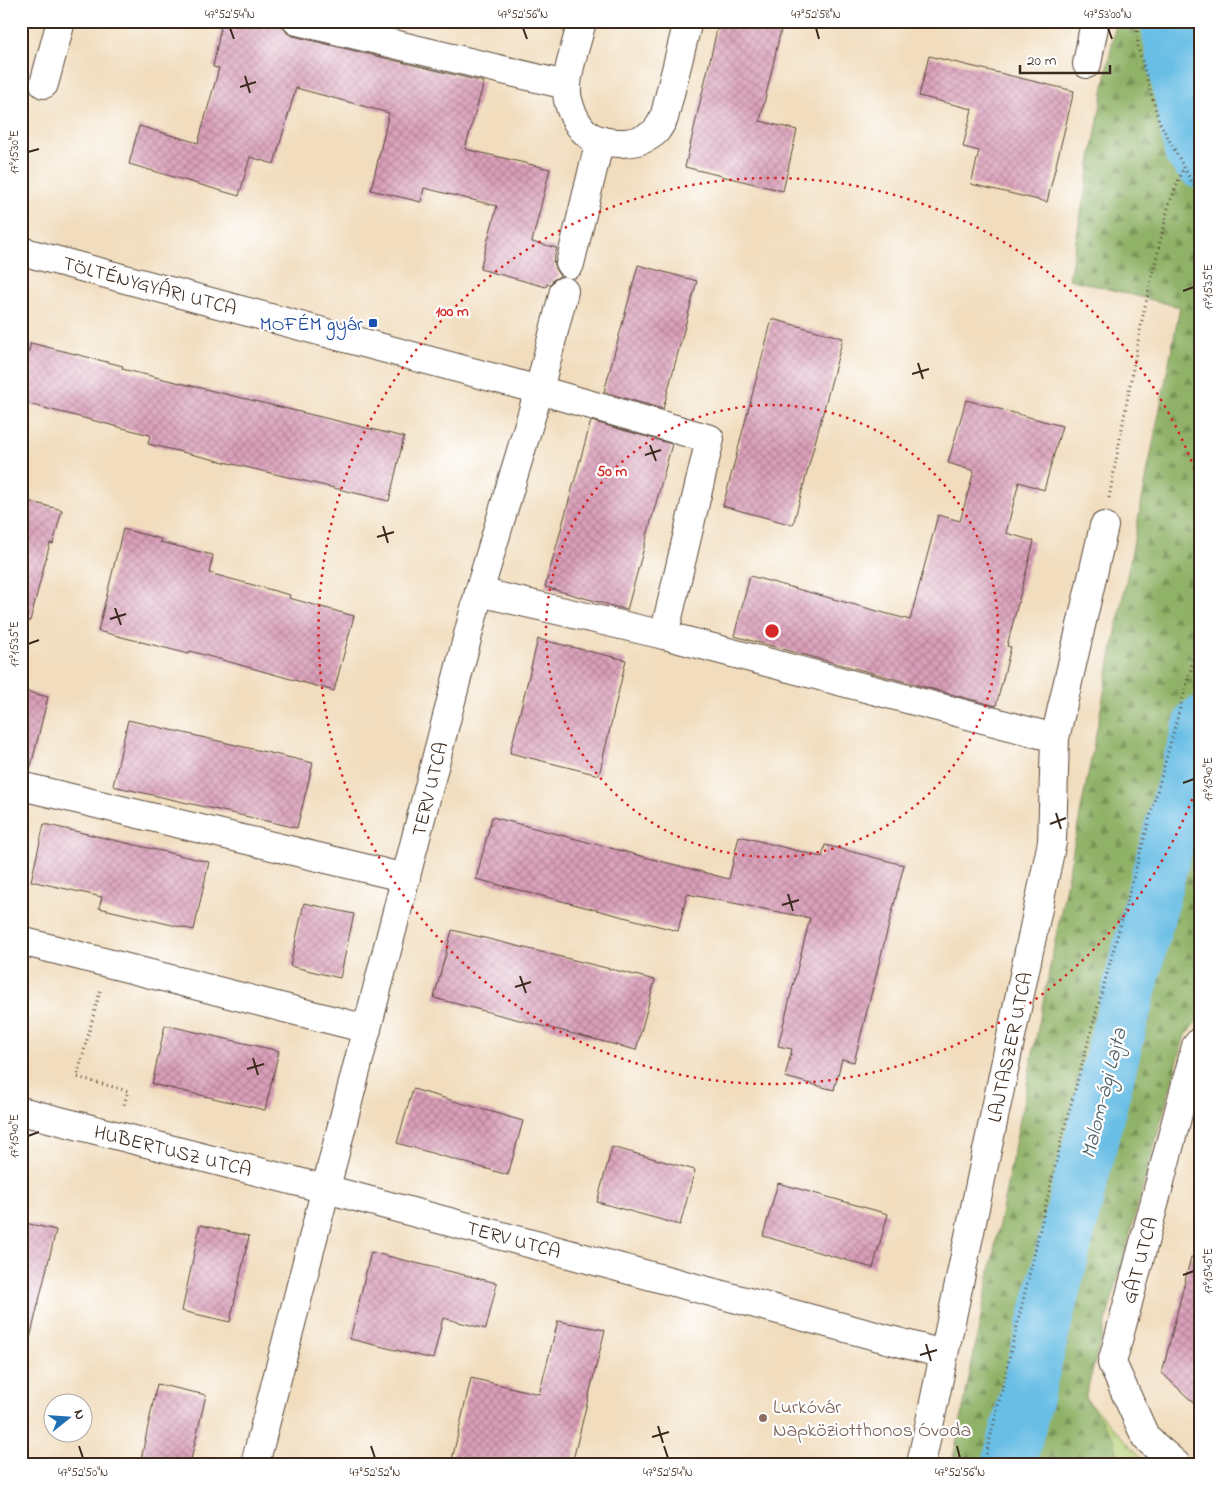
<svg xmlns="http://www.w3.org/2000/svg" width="1222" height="1485" viewBox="0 0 1222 1485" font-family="'Indie Flower',sans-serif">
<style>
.grass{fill:url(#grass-tufts);stroke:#787d4a}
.forest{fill:url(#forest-firs);stroke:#666e42}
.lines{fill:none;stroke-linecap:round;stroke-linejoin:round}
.river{stroke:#69bee5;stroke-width:54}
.building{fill:url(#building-cross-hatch)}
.minor-casing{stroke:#564536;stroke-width:30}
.path{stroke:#564536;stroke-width:3;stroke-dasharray:1 4;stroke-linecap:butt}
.minor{stroke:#fff;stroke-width:28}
.ticks{fill:none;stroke:#3b2a1e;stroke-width:2}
.ring{fill:none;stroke:#d62828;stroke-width:2.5;stroke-dasharray:2.5 5}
.transit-dot{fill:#1a4fb4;stroke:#fff;stroke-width:2}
.education-dot{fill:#8d6e63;stroke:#fff;stroke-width:2}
.labels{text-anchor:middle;stroke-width:4.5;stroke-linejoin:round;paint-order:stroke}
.street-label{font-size:20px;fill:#3b2a1e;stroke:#fff}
.transit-label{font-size:20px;fill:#164399;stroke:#fff;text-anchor:end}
.education-label{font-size:20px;fill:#785e54;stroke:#fff;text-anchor:start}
.water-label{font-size:21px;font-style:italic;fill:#4b5e64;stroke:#fff}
.centre{fill:#d62828;stroke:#fff;stroke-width:2.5}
.ring-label{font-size:15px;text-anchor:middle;font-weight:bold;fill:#d62828;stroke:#fff;stroke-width:4.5;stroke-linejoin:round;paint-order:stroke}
.neatline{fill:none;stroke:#3b2a1e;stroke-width:2}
.ticks-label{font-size:12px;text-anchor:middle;fill:#3b2a1e}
</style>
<defs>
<pattern id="grass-tufts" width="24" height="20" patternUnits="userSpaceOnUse" patternTransform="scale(1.25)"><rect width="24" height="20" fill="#b6d076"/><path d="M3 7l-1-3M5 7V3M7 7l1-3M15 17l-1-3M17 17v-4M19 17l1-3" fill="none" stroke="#9db366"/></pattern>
<pattern id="forest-firs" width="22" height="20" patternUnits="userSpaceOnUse" patternTransform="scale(1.25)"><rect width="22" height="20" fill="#90b267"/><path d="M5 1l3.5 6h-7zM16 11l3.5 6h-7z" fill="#779154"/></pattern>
<pattern id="building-cross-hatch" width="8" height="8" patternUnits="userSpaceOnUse" patternTransform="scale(1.25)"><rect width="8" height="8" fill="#da9fb9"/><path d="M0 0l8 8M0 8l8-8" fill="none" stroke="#b28296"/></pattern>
</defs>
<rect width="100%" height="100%" fill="#fff"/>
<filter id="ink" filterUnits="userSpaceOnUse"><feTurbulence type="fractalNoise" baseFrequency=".02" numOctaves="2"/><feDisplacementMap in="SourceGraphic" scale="10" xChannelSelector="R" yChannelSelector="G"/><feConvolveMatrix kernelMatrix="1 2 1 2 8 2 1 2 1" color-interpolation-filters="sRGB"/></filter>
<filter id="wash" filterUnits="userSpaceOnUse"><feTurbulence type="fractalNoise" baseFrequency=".0096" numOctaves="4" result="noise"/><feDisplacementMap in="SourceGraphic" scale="20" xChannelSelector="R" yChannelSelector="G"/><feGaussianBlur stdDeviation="1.12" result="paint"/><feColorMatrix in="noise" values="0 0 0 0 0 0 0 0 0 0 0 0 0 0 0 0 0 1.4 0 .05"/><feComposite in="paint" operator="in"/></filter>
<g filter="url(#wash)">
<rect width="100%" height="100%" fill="#f1ddbe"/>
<polygon class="grass" points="1085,1398 1148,1464 1117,1464 1115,1440"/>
<polygon class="forest" points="1116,21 1201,21 1201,1015 1184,1038 1085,1398 1115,1440 1117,1464 952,1464 1180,307 1069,279"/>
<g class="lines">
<g class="river">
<polyline points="1167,21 1191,150 1201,162"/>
<polyline points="1009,1464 1161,864 1201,723"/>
</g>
</g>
<g id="blocks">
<g class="building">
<polygon points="222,21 262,21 283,27 287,33 293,36 484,82 465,149 550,169 532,242 557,248 553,262 555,262 555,269 560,276 553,280 550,285 547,284 546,287 480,269 497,206 424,188 421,202 371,190 389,113 296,88 274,164 250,157 239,196 129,164 139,126 198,143 219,68 213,67"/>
<polygon points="719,21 783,21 760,121 797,130 783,191 685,167"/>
<polygon points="929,56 1074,91 1047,202 971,184 979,151 963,147 972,109 919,96"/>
<polygon points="638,265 697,281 663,409 604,392"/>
<polygon points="772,319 843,338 793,525 723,506"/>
<polygon points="31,343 123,366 122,369 404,437 389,501 148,444 150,435 21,402 21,381"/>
<polygon points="966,400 1062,426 1044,490 1019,482 1006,533 1034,541 1007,646 1011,647 996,706 734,636 750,576 910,620 938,515 960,521 974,471 948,463"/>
<polygon points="591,421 672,444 627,610 545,587"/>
<polygon points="21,499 62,510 53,544 50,543 30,621 21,620"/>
<polygon points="123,529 161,539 160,542 213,555 209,573 290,595 289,598 354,616 334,691 190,651 189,654 98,631"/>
<polygon points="538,639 626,660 599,775 510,753"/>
<polygon points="21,690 48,697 30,770 21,769"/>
<polygon points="128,720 313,763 297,828 113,786"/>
<polygon points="492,817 729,879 739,836 822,857 825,845 904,865 854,1062 842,1059 834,1090 785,1077 792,1049 778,1046 810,918 687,894 678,931 476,879"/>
<polygon points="44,824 209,862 194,930 99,908 102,897 31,881"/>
<polygon points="304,903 354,914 340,978 290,966"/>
<polygon points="452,930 655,980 636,1050 434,998"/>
<polygon points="165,1025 279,1051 265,1110 152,1084"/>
<polygon points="413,1089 523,1121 508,1175 397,1143"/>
<polygon points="612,1147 695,1170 680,1225 597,1202"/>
<polygon points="778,1183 888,1214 873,1268 763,1236"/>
<polygon points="21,1222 56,1230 30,1338 21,1337"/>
<polygon points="200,1225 249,1236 230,1322 182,1311"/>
<polygon points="371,1252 497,1283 486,1329 443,1318 433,1359 350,1339"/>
<polygon points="1191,1257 1201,1258 1201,1410 1162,1373"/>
<polygon points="558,1321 605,1330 572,1464 451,1464 471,1378 539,1394"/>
<polygon points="157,1384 206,1395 190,1464 140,1464"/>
</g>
</g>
</g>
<g filter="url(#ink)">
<use href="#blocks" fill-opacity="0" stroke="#564536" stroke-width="1"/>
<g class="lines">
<g class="minor-casing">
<g id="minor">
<polyline points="297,21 566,85"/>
<path d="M582 21C577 44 563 78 568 100 571 113 579 129 590 136 608 146 641 146 656 131 659 127 662 122 664 118L688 21"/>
<polyline points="1087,64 1095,21"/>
<polyline points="44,84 61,21"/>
<polyline points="21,251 539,390 710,439 664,635"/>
<polyline points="570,264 600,140"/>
<polyline points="479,592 664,635 1055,738"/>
<polyline points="21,786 406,878"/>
<polyline points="21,941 367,1029"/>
<polyline points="21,1111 326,1189 943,1354"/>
<polyline points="255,1464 479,592 539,390 564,291"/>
<polyline points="921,1464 1052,842 1055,738 1104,526"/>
<polyline points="1176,1464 1146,1438 1112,1363 1196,1046 1201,1040"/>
</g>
</g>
<g class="path">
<polyline points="1137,21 1138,47 1159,121 1194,186 1201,195"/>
<polyline points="1109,498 1143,315 1169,204 1184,167"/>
<polyline points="100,991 77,1077 128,1091 123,1108"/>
<polyline points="984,1464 1062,1137 1201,632"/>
</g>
<use href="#minor" class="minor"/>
</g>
</g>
<path class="ticks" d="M230 28 234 39M523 28 527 39M816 28 819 39M1108 28 1112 39M245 76 250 93M240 87 256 82M28 152 39 149M1183 291 1194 287M918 363 923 379M912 374 929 369M650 445 656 461M645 455 661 450M383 526 388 543M377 537 394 532M115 608 121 625M110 619 126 614M28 644 39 640M1183 783 1194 779M1056 813 1061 829M1050 824 1066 818M788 894 793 911M782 905 799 900M520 976 526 993M515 987 531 982M253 1058 258 1075M247 1069 264 1064M28 1136 39 1132M1183 1275 1194 1271M926 1344 931 1361M920 1355 937 1350M658 1426 663 1443M652 1437 669 1432M79 1446 83 1458M371 1446 375 1458M664 1446 668 1458M957 1446 960 1458"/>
<g class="ring">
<circle cx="772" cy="631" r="226"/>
<path d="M1200 778A453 453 0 1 1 1200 484"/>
</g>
<rect class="transit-dot" x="368" y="318" width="10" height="10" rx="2.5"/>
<circle class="education-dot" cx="763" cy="1418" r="5"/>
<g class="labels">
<g class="street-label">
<text transform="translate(150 285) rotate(15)" y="7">TÖLTÉNYGYÁRI UTCA</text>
<text transform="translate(429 789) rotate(-76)" y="7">TERV UTCA</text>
<text transform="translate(1009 1047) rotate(-78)" y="7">LAJTASZER UTCA</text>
<text transform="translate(173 1150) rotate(14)" y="7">HUBERTUSZ UTCA</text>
<text transform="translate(514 1239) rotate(15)" y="7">TERV UTCA</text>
<text transform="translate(1139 1260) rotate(-75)" y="7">GÁT UTCA</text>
</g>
<g class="transit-label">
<text x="363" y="330">MOFÉM gyár</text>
</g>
<g class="education-label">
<text x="773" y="1413">Lurkóvár<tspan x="773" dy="23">Napköziotthonos Óvoda</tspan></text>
</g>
<g class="water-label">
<text transform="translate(1103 1093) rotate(-76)" y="7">Malom-ági Lajta</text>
</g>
</g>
<circle cx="772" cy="631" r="8" class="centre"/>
<g class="ring-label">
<text x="452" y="316">100 m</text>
<text x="612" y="476">50 m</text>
</g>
<rect width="1222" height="1485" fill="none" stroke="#fff" stroke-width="55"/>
<g transform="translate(68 1418) rotate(73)"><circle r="24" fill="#ffffff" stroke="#b1aaa5"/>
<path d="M0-4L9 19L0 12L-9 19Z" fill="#1f6fb2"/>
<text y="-8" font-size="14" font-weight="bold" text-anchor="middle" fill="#3b2a1e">N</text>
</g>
<path d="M1020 65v8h90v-8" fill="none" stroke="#3b2a1e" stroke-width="2.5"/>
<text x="1027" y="65" font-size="15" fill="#3b2a1e" stroke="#ffffff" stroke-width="4" paint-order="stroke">20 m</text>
<rect x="28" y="28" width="1166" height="1430" class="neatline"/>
<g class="ticks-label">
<text x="230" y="18">47°52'54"N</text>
<text x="523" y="18">47°52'56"N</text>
<text x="816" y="18">47°52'58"N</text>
<text x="1108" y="18">47°53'00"N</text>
<text transform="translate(14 152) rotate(-90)" y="4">17°15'30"E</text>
<text transform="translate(1208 287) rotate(-90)" y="4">17°15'35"E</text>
<text transform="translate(14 644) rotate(-90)" y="4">17°15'35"E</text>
<text transform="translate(1208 779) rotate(-90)" y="4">17°15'40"E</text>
<text transform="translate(14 1136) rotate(-90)" y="4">17°15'40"E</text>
<text transform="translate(1208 1271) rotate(-90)" y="4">17°15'45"E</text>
<text x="83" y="1476">47°52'50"N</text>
<text x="375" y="1476">47°52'52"N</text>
<text x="668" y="1476">47°52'54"N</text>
<text x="960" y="1476">47°52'56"N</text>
</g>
</svg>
